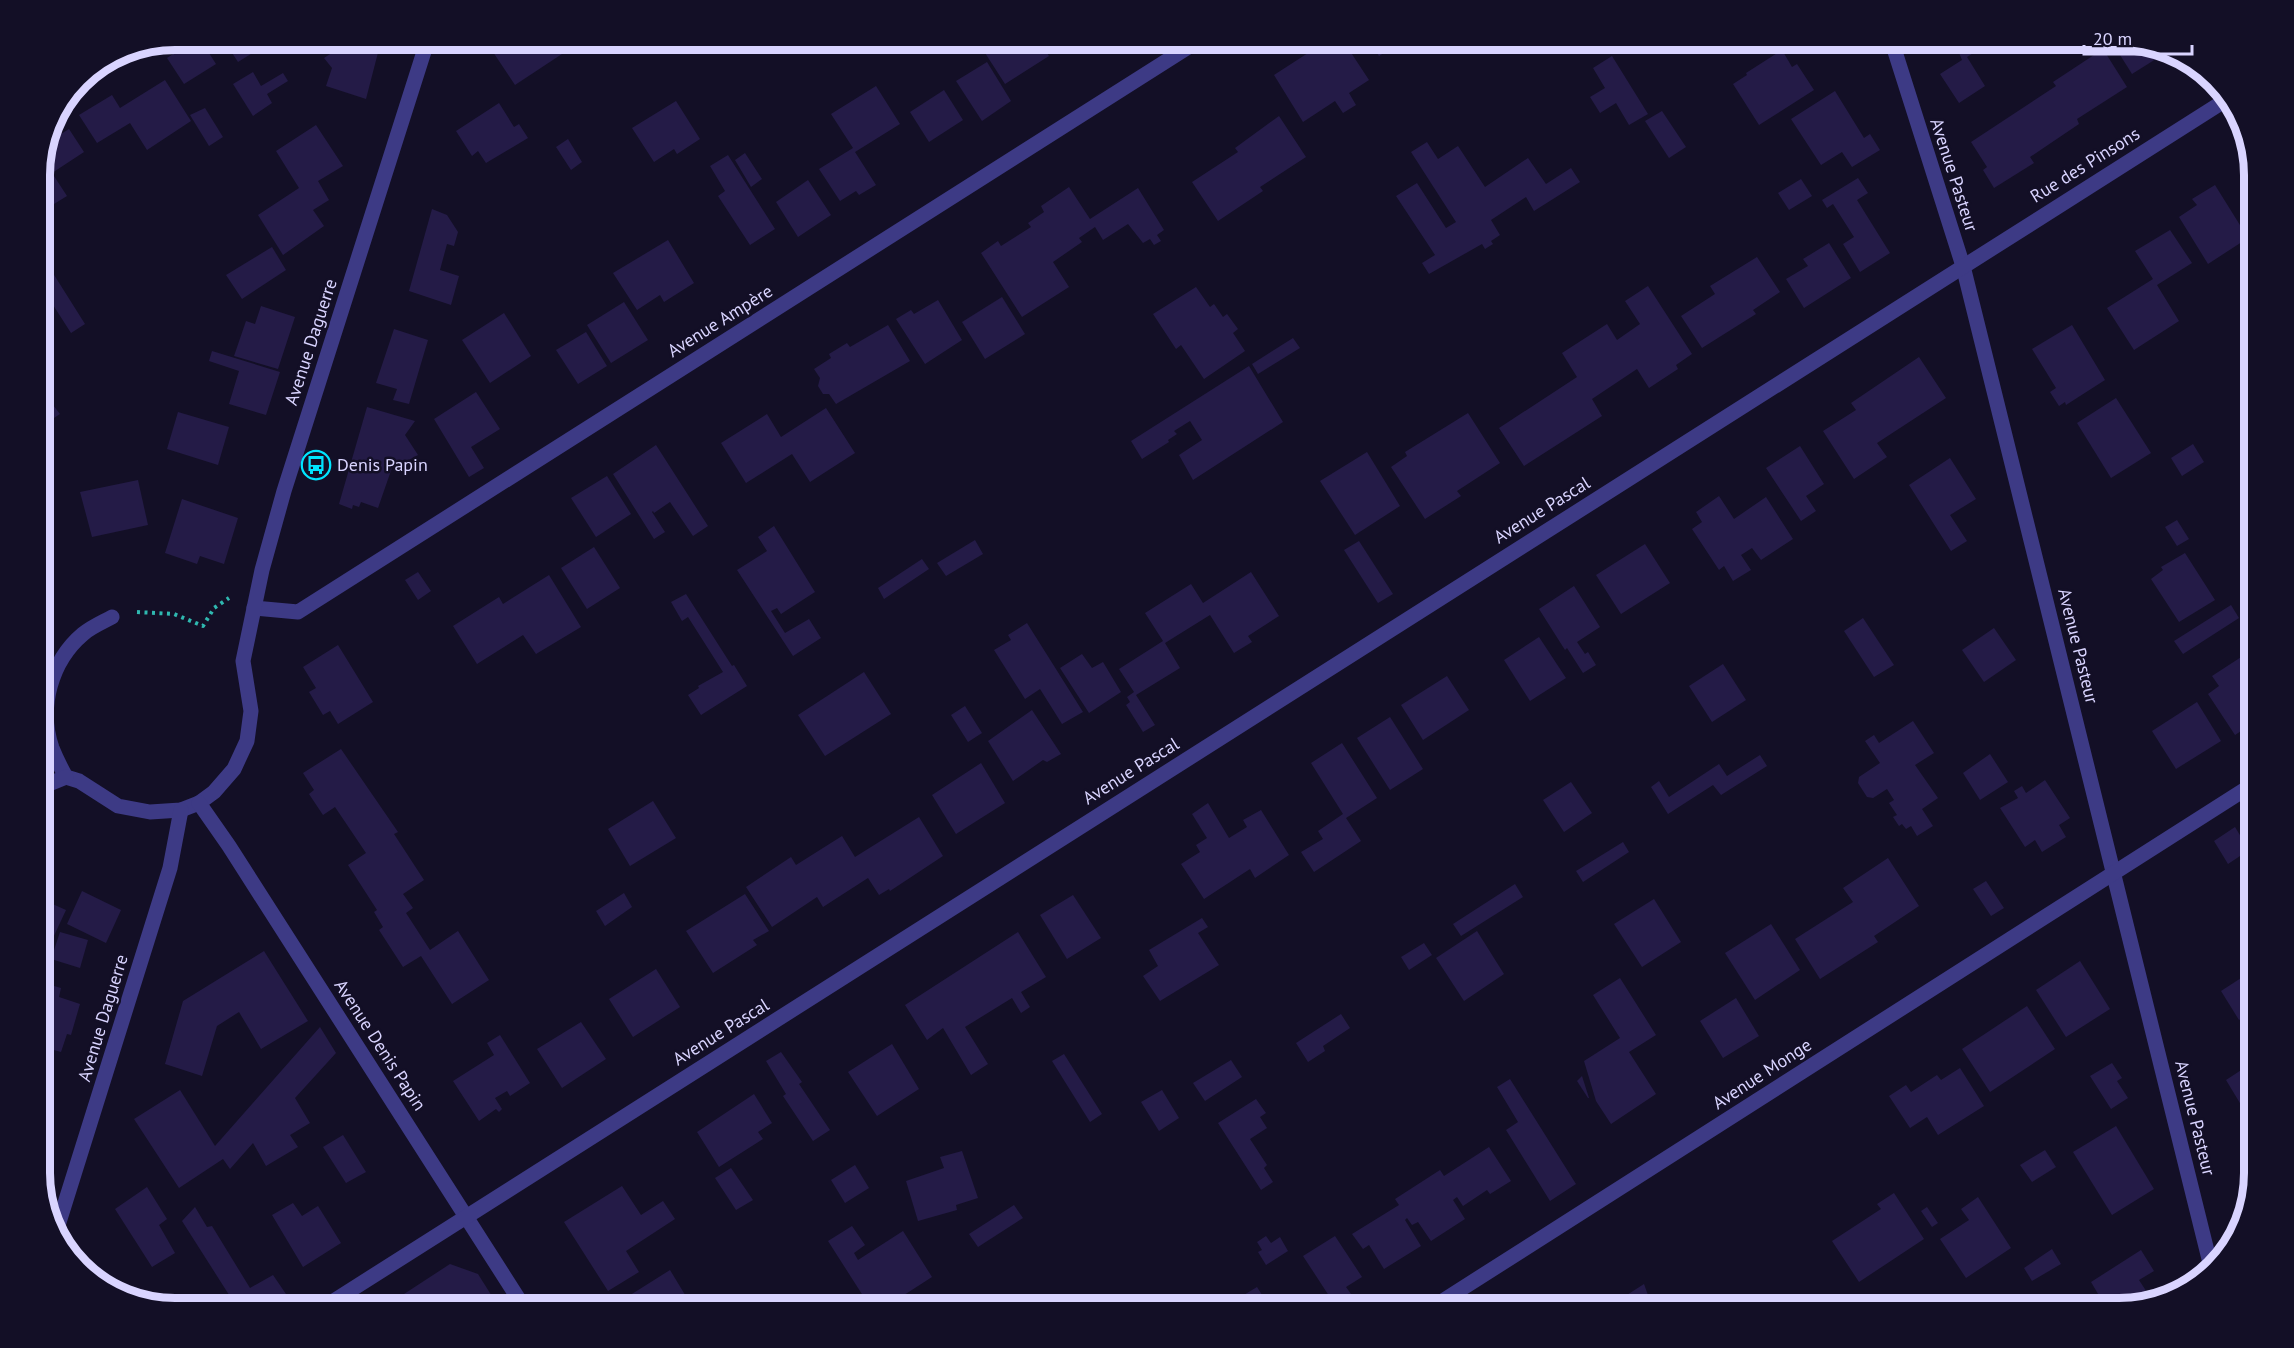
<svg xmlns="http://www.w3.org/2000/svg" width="2294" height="1348" viewBox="0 0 2294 1348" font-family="'PT Sans',sans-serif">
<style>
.building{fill:#241b47}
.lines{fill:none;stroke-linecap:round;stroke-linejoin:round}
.path{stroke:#2fb8b0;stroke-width:4;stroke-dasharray:3 4.5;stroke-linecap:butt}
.minor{stroke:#3d3a85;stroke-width:15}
.labels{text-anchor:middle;stroke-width:5;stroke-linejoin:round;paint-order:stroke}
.street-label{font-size:18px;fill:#d9d4ff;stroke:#130f26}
.poi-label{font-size:18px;fill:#d9d4ff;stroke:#130f26;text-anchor:start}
.rim{fill:none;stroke:#d9d4ff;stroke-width:8}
</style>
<rect width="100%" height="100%" fill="#130f26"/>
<g class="building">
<polygon points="196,39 200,39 216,64 184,84 167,58"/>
<polygon points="223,39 275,39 238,62"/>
<polygon points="353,39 376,39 381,41 366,99 326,86 332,68 324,58"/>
<polygon points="514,39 557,39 565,52 515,85 493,52"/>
<polygon points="984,39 1043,39 1039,41 1049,56 1005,84 978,42"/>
<polygon points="1305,39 1342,39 1369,80 1349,93 1356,105 1343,113 1335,101 1303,122 1274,75 1308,53 1301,42"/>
<polygon points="1368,39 1406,39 1379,56"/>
<polygon points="1959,39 1995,39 1967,57 1985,86 1959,103 1940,74 1962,60 1955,43"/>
<polygon points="2110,39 2120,39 2167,52 2132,74"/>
<polygon points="2103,49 2127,87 2077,119 2079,124 2030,157 2034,163 1994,188 1983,170 1987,167 1971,142 2056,86 2053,82"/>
<polygon points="1782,50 1792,67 1797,64 1814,90 1759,125 1733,84 1747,75 1746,73"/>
<polygon points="1612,56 1648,114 1629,125 1616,103 1600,113 1590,97 1605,88 1593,68"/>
<polygon points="987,62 1011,101 982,121 956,81"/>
<polygon points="253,72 261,86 283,73 288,81 267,94 272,103 253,116 233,84"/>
<polygon points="165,80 191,121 147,150 130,123 97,143 79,115 112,95 120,108"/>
<polygon points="876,86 900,124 855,152 876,185 859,195 856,191 840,201 819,169 853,148 831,114"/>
<polygon points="944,90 963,120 929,142 910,112"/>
<polygon points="1835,91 1864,138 1870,134 1880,150 1852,167 1842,152 1821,165 1791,119"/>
<polygon points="676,101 700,139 677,154 674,149 654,162 632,128"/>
<polygon points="499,103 514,127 519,124 528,138 486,163 478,151 472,156 456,131"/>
<polygon points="205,108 223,137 209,146 190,115"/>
<polygon points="1662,111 1686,147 1669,158 1645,121"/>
<polygon points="1279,116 1306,157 1260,187 1263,191 1218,221 1192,182 1238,152 1235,148"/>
<polygon points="316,125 343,166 318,181 329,200 313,210 324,226 283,255 258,215 299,188 276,151"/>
<polygon points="69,129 84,152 52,173 67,196 54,204 50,199 39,206 39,179 50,173 41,159 45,144"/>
<polygon points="568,139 582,162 571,170 556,147"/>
<polygon points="1427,142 1438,159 1458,146 1485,187 1528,158 1546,184 1571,168 1580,182 1534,211 1526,197 1491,220 1500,235 1491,241 1493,244 1485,249 1482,244 1429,274 1422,263 1435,255 1396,196 1417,183 1446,228 1456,222 1411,152"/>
<polygon points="745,153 762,179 751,187 735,160"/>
<polygon points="728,155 775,229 750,245 718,196 725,191 710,166"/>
<polygon points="1858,178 1868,193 1857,200 1890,253 1860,272 1843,244 1854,237 1833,204 1827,208 1822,200"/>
<polygon points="1801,179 1812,196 1789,210 1778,193"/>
<polygon points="808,180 831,215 798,237 776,202"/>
<polygon points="2215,185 2248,238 2208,264 2179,217 2197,205 2192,199"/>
<polygon points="1069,187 1090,219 1138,188 1164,230 1157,235 1161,241 1154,245 1150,239 1143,243 1128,224 1103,240 1095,227 1079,238 1082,242 1053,262 1069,287 1022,317 981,253 998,241 1001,246 1031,227 1028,223 1044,212 1041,206"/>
<polygon points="432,209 447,215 458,232 454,246 447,244 440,270 459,276 451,305 409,291"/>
<polygon points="2170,230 2192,263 2157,285 2179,321 2134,350 2107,308 2153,279 2135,251"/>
<polygon points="668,240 694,283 664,302 660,295 637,310 613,273"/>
<polygon points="1829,243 1851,278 1804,308 1786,279 1808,266 1803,259"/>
<polygon points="272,247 286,270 242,299 226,275"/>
<polygon points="39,251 85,324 71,333 46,294 39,297"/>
<polygon points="1757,257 1780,292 1753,310 1756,314 1702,348 1681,316 1715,294 1710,286"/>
<polygon points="1648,286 1692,354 1676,365 1678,369 1649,388 1637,369 1592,399 1602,416 1524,466 1499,428 1577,377 1562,353 1607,324 1617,340 1640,324 1625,301"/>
<polygon points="1196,287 1210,307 1214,304 1223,317 1227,314 1238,329 1233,333 1245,351 1204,379 1181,345 1176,349 1153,314"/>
<polygon points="1002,297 1025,334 985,359 962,322"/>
<polygon points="938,300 962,340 925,364 896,319 911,310 914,314"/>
<polygon points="624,302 648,340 611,363 587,325"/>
<polygon points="261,306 295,317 278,369 234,356 246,321 255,324"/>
<polygon points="504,313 531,356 490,383 462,340"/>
<polygon points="888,325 910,361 836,404 829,394 823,394 818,386 820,378 814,369 831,358 829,354 847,343 850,347"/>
<polygon points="2072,325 2105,380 2066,405 2065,402 2059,406 2050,392 2056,388 2032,349"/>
<polygon points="394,329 428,340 409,404 393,400 397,389 376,383"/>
<polygon points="586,332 607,366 578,384 556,350"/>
<polygon points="1293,338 1300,348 1258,374 1252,364"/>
<polygon points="212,351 280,372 266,415 229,404 239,371 209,361"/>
<polygon points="1919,357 1946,398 1877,443 1887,457 1854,479 1823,431 1856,410 1851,403"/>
<polygon points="1249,366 1283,422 1193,480 1179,455 1202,440 1190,421 1174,431 1177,434 1168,440 1169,442 1142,459 1131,441"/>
<polygon points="476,392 500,429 471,447 484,468 469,477 434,419"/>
<polygon points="2116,398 2151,453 2111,478 2077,423"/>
<polygon points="49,400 60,414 39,428 39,406"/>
<polygon points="367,407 415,421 405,435 418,455 403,463 394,462 378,508 361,502 359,507 353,505 352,509 339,504"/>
<polygon points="826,408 855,453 810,482 792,454 746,483 721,443 767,414 781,437"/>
<polygon points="178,412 229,427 218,465 167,449"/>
<polygon points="1468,413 1500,463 1457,491 1461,496 1425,519 1391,467 1407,456 1405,452"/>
<polygon points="2193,444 2204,462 2182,476 2171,458"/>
<polygon points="656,445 708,526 693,536 670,502 654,513 653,511 652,512 665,532 654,539 613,474"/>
<polygon points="1800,446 1824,484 1806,496 1816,511 1801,521 1766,468"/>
<polygon points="1367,452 1400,506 1355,535 1320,481"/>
<polygon points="1950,458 1976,499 1950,515 1967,541 1951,551 1909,485"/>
<polygon points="607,476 631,514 596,537 571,498"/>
<polygon points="138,480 148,525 92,537 80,492"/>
<polygon points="1719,496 1734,519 1766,497 1793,539 1761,560 1752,548 1741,555 1751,570 1733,581 1724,566 1719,570 1692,529 1702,522 1696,512"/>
<polygon points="182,499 238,518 224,564 200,556 197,564 165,553"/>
<polygon points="2177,520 2189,539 2177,546 2165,527"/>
<polygon points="774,526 815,592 781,614 777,608 771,611 785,633 809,619 821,638 793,656 737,570 767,551 758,537"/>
<polygon points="975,540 983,554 946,576 937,563"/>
<polygon points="1359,541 1393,594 1378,603 1344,550"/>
<polygon points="1645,544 1670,583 1621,614 1596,575"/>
<polygon points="594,547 620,588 587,609 561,568"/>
<polygon points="2185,553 2215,600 2179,622 2151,579 2163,570 2161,567"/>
<polygon points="922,559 929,569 884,599 878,588"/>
<polygon points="418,572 431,591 418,600 405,580"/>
<polygon points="1251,572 1279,616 1248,636 1252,642 1234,653 1210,615 1165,643 1180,668 1136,695 1155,725 1143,732 1126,705 1130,702 1127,697 1134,692 1119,669 1163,641 1145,613 1191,584 1203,603"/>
<polygon points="549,575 581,627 536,654 523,635 477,664 453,626 499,597 503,604"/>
<polygon points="1574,586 1600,627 1577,642 1585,654 1588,652 1596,665 1583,673 1567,648 1565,650 1539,609"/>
<polygon points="686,594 732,666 734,665 747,686 701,715 688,695 699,688 698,686 723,672 688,617 682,621 671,602"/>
<polygon points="2231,605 2239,618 2183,654 2174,641"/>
<polygon points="1863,618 1894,665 1874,677 1844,631"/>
<polygon points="1027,623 1083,712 1062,724 1040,689 1025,699 994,650 1011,640 1008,635"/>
<polygon points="1994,628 2016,660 1984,682 1962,650"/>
<polygon points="1539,637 1566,678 1530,701 1504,660"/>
<polygon points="338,645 373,702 338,724 330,711 323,715 309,692 316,688 303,667"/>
<polygon points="2255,648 2255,722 2235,735 2208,694 2219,686 2212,676"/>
<polygon points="1082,654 1092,668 1103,662 1121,692 1089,713 1060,668"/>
<polygon points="1723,664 1746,700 1712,722 1689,686"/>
<polygon points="864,672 891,714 825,756 798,715"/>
<polygon points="1447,676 1469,710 1423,740 1401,705"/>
<polygon points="2197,702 2221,741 2176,769 2152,731"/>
<polygon points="965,706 982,733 968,742 951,715"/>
<polygon points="1032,710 1061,754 1047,762 1043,760 1013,781 988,741"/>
<polygon points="1390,717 1423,769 1390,790 1357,738"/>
<polygon points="1913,721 1934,753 1915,765 1938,798 1922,809 1933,826 1917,836 1911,826 1906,829 1902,824 1899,826 1893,817 1897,815 1889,803 1894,800 1887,789 1873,798 1867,797 1858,783 1859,777 1880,763 1865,741 1874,735 1879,743"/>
<polygon points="1342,743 1377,798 1346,818 1361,841 1314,872 1301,852 1323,839 1318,831 1343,814 1311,763"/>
<polygon points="341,749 398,832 394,834 424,880 403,894 413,908 406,913 430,950 458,931 489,980 452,1004 421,956 403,967 379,930 383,927 374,912 377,910 348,865 366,853 335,807 323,815 309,794 314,790 303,773"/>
<polygon points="1990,754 2008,782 1980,800 1963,773"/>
<polygon points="1760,755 1767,766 1721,795 1713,785 1668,814 1651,787 1659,781 1669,797 1719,764 1727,776"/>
<polygon points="981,763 1005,803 956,834 932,795"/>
<polygon points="2045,780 2070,818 2059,825 2066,837 2042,852 2035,840 2025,847 2000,808 2018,798 2014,791 2022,786 2026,793"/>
<polygon points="1571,782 1592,813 1564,832 1543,800"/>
<polygon points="653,801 676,838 630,866 608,829"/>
<polygon points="1208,803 1229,838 1247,827 1243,820 1261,810 1289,855 1255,878 1250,869 1204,899 1181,864 1200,852 1196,845 1207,838 1192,814"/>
<polygon points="919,817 943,856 890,891 889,889 879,895 868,878 823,907 817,897 772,927 746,887 791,857 796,865 842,836 855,857"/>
<polygon points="2235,827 2249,850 2228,864 2214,841"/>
<polygon points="1623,842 1629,852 1583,882 1576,871"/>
<polygon points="1888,858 1919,906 1874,936 1878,942 1820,979 1795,939 1853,902 1843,888"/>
<polygon points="1986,881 2004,908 1991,916 1973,889"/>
<polygon points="1515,884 1523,897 1461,936 1453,924"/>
<polygon points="82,891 121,910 106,943 67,924"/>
<polygon points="624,893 632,907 605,926 596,911"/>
<polygon points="745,894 769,931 753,940 757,945 713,973 686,931"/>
<polygon points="1073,895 1101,938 1067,959 1040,915"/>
<polygon points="1654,899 1681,942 1642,967 1614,924"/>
<polygon points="48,902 66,910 46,953 39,949 39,921"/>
<polygon points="1202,918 1208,927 1198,933 1219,965 1160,1001 1143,976 1158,966 1149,950"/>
<polygon points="1771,924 1800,970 1755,1000 1725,953"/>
<polygon points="1477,931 1504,974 1464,1001 1436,958"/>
<polygon points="60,932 88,940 80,968 51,959"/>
<polygon points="1018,932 1046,977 1021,992 1030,1007 1021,1013 1012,998 965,1027 988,1064 971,1075 943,1028 927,1040 905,1005"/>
<polygon points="1424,943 1432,955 1409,970 1401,957"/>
<polygon points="2255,944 2255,962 2247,950"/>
<polygon points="264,951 308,1021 261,1049 239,1012 217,1026 202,1076 165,1064 183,1001"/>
<polygon points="2080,961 2110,1009 2066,1037 2036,990"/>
<polygon points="656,969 680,1007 633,1037 609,999"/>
<polygon points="2255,969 2255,1010 2239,1020 2221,991"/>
<polygon points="1620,978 1656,1035 1629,1052 1656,1094 1611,1124 1596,1101 1584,1061 1620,1038 1593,995"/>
<polygon points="44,983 61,988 59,997 80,1004 71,1035 67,1034 61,1052 39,1046 39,999"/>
<polygon points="1736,998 1759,1036 1723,1058 1700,1021"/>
<polygon points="2027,1006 2055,1049 1990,1092 1962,1049"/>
<polygon points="1341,1014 1350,1028 1323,1046 1325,1051 1308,1062 1296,1043"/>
<polygon points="581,1022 606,1059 562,1088 537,1049"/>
<polygon points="320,1027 336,1053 295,1098 310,1123 290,1135 298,1147 266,1166 253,1143 230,1169 223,1159 179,1188 134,1119 180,1090 215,1146"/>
<polygon points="500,1035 530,1083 510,1096 507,1091 495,1098 502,1109 499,1112 496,1109 479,1121 453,1081 494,1055 487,1043"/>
<polygon points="892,1044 919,1089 877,1116 848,1072"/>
<polygon points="781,1052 802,1082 799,1084 830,1130 813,1141 783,1096 786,1094 766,1061"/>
<polygon points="1064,1054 1102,1114 1090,1122 1052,1061"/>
<polygon points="1231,1060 1242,1077 1205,1101 1193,1083"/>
<polygon points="2255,1061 2255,1128 2226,1080"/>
<polygon points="2112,1063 2122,1078 2117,1081 2128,1098 2111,1109 2090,1076"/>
<polygon points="1960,1068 1984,1106 1938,1135 1927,1117 1910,1128 1889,1096 1906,1085 1911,1092 1937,1075 1941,1080"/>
<polygon points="1582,1076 1589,1098 1588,1098 1577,1081"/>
<polygon points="1510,1079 1576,1184 1550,1201 1506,1130 1518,1122 1497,1087"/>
<polygon points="1162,1090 1179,1118 1159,1131 1141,1102"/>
<polygon points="754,1094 772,1123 758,1132 763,1139 719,1167 697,1132"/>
<polygon points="1256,1099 1266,1113 1260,1117 1267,1128 1250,1139 1267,1165 1264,1168 1273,1182 1261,1190 1218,1123"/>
<polygon points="2116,1126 2154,1189 2112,1215 2073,1152"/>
<polygon points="343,1135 366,1172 346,1183 323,1147"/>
<polygon points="1489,1147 1511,1181 1490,1194 1487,1190 1463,1206 1457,1197 1453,1200 1465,1219 1431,1241 1418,1222 1412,1225 1407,1218 1405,1220 1421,1246 1384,1269 1369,1245 1363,1249 1352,1234 1399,1205 1395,1199 1440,1170 1444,1176"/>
<polygon points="2045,1150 2056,1167 2032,1182 2020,1165"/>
<polygon points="962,1151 978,1198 956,1205 957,1210 918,1221 906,1181 944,1168 940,1157"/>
<polygon points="855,1165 869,1188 845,1203 831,1180"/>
<polygon points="731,1168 753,1200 736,1210 715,1178"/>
<polygon points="622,1186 641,1215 663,1201 675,1219 626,1251 639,1272 608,1291 564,1222"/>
<polygon points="147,1187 167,1219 159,1225 175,1253 152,1267 115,1209"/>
<polygon points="1894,1193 1924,1239 1859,1282 1832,1241 1881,1209 1877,1204"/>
<polygon points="1978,1197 2011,1248 1966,1278 1940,1239 1969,1220 1961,1209"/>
<polygon points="293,1203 302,1216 318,1206 341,1243 303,1267 272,1215"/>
<polygon points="1014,1205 1023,1218 978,1247 969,1234"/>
<polygon points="195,1207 207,1227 212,1226 250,1288 273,1275 286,1294 263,1307 257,1298 238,1309 182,1221"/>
<polygon points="1927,1207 1938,1223 1932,1227 1921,1211"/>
<polygon points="852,1226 865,1245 854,1253 858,1260 903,1231 932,1277 887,1306 879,1294 867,1302 828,1241"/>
<polygon points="1266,1236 1271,1243 1280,1237 1288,1251 1266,1265 1258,1252 1262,1250 1257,1242"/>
<polygon points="1335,1236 1362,1277 1346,1287 1351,1294 1335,1305 1303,1256"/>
<polygon points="2052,1249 2061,1264 2032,1281 2024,1268"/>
<polygon points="2141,1250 2154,1271 2139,1280 2152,1300 2120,1309 2107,1309 2091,1282"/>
<polygon points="450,1264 478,1274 500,1309 381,1309"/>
<polygon points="670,1270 690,1303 696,1299 702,1309 620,1309 616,1304"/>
<polygon points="1644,1284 1653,1309 1605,1309"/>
<polygon points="1257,1287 1271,1309 1225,1309 1224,1307"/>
<polygon points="1979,1299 1985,1309 1964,1309"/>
</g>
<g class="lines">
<polyline class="path" points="137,612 174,614 203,626 214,608 229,598"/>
<g class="minor">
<polyline points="1891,39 1963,266 2211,1267"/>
<polyline points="254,608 298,612 1201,39"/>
<path d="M112 617C103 622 91 627 83 634 51 661 38 708 52 748 56 758 61 768 66 777L79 781 118 806 150 812 181 810 199 803 214 792 234 769 247 741 251 711 243 661 262 570 284 491 428 39"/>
<polyline points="39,788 66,777"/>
<polyline points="199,803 229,846 525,1309"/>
<polyline points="55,1235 170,868 181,810"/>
<polyline points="321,1309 2229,98"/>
<polyline points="1430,1309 2255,783"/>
</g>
</g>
<defs>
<g id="bus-ring" transform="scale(1.5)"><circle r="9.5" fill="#130f26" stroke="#00e5ff" stroke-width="1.5"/><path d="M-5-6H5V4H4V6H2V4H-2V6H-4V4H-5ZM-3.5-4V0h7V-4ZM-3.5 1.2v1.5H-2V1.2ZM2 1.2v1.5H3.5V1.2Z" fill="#00e5ff"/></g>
</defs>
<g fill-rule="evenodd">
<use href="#bus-ring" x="316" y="465"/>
</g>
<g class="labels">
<g class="street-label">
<text transform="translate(2085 165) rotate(-32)" y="6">Rue des Pinsons</text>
<text transform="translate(1954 175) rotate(72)" y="6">Avenue Pasteur</text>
<text transform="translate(720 321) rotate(-32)" y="6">Avenue Ampère</text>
<text transform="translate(311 342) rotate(-72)" y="6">Avenue Daguerre</text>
<text transform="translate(1542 510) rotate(-32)" y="6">Avenue Pascal</text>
<text transform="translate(2078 646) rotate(76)" y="6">Avenue Pasteur</text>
<text transform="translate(1131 771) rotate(-32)" y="6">Avenue Pascal</text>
<text transform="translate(103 1018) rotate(-73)" y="6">Avenue Daguerre</text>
<text transform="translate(721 1032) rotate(-32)" y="6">Avenue Pascal</text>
<text transform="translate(380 1045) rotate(57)" y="6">Avenue Denis Papin</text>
<text transform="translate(1762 1074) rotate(-33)" y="6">Avenue Monge</text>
<text transform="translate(2195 1118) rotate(76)" y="6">Avenue Pasteur</text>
</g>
<g class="poi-label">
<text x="337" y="471">Denis Papin</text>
</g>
</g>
<path d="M0 0H2294V1348H0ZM175 50H2119A125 125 0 0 1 2244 175V1173A125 125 0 0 1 2119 1298H175A125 125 0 0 1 50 1173V175A125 125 0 0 1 175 50Z" fill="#130f26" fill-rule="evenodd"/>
<path class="rim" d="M175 50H2119A125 125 0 0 1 2244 175V1173A125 125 0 0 1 2119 1298H175A125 125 0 0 1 50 1173V175A125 125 0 0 1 175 50Z"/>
<path d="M2084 45v9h108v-9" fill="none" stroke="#d9d4ff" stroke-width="3"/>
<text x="2093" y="45" font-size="18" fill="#d9d4ff" stroke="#130f26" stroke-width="4.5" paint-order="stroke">20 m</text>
</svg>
